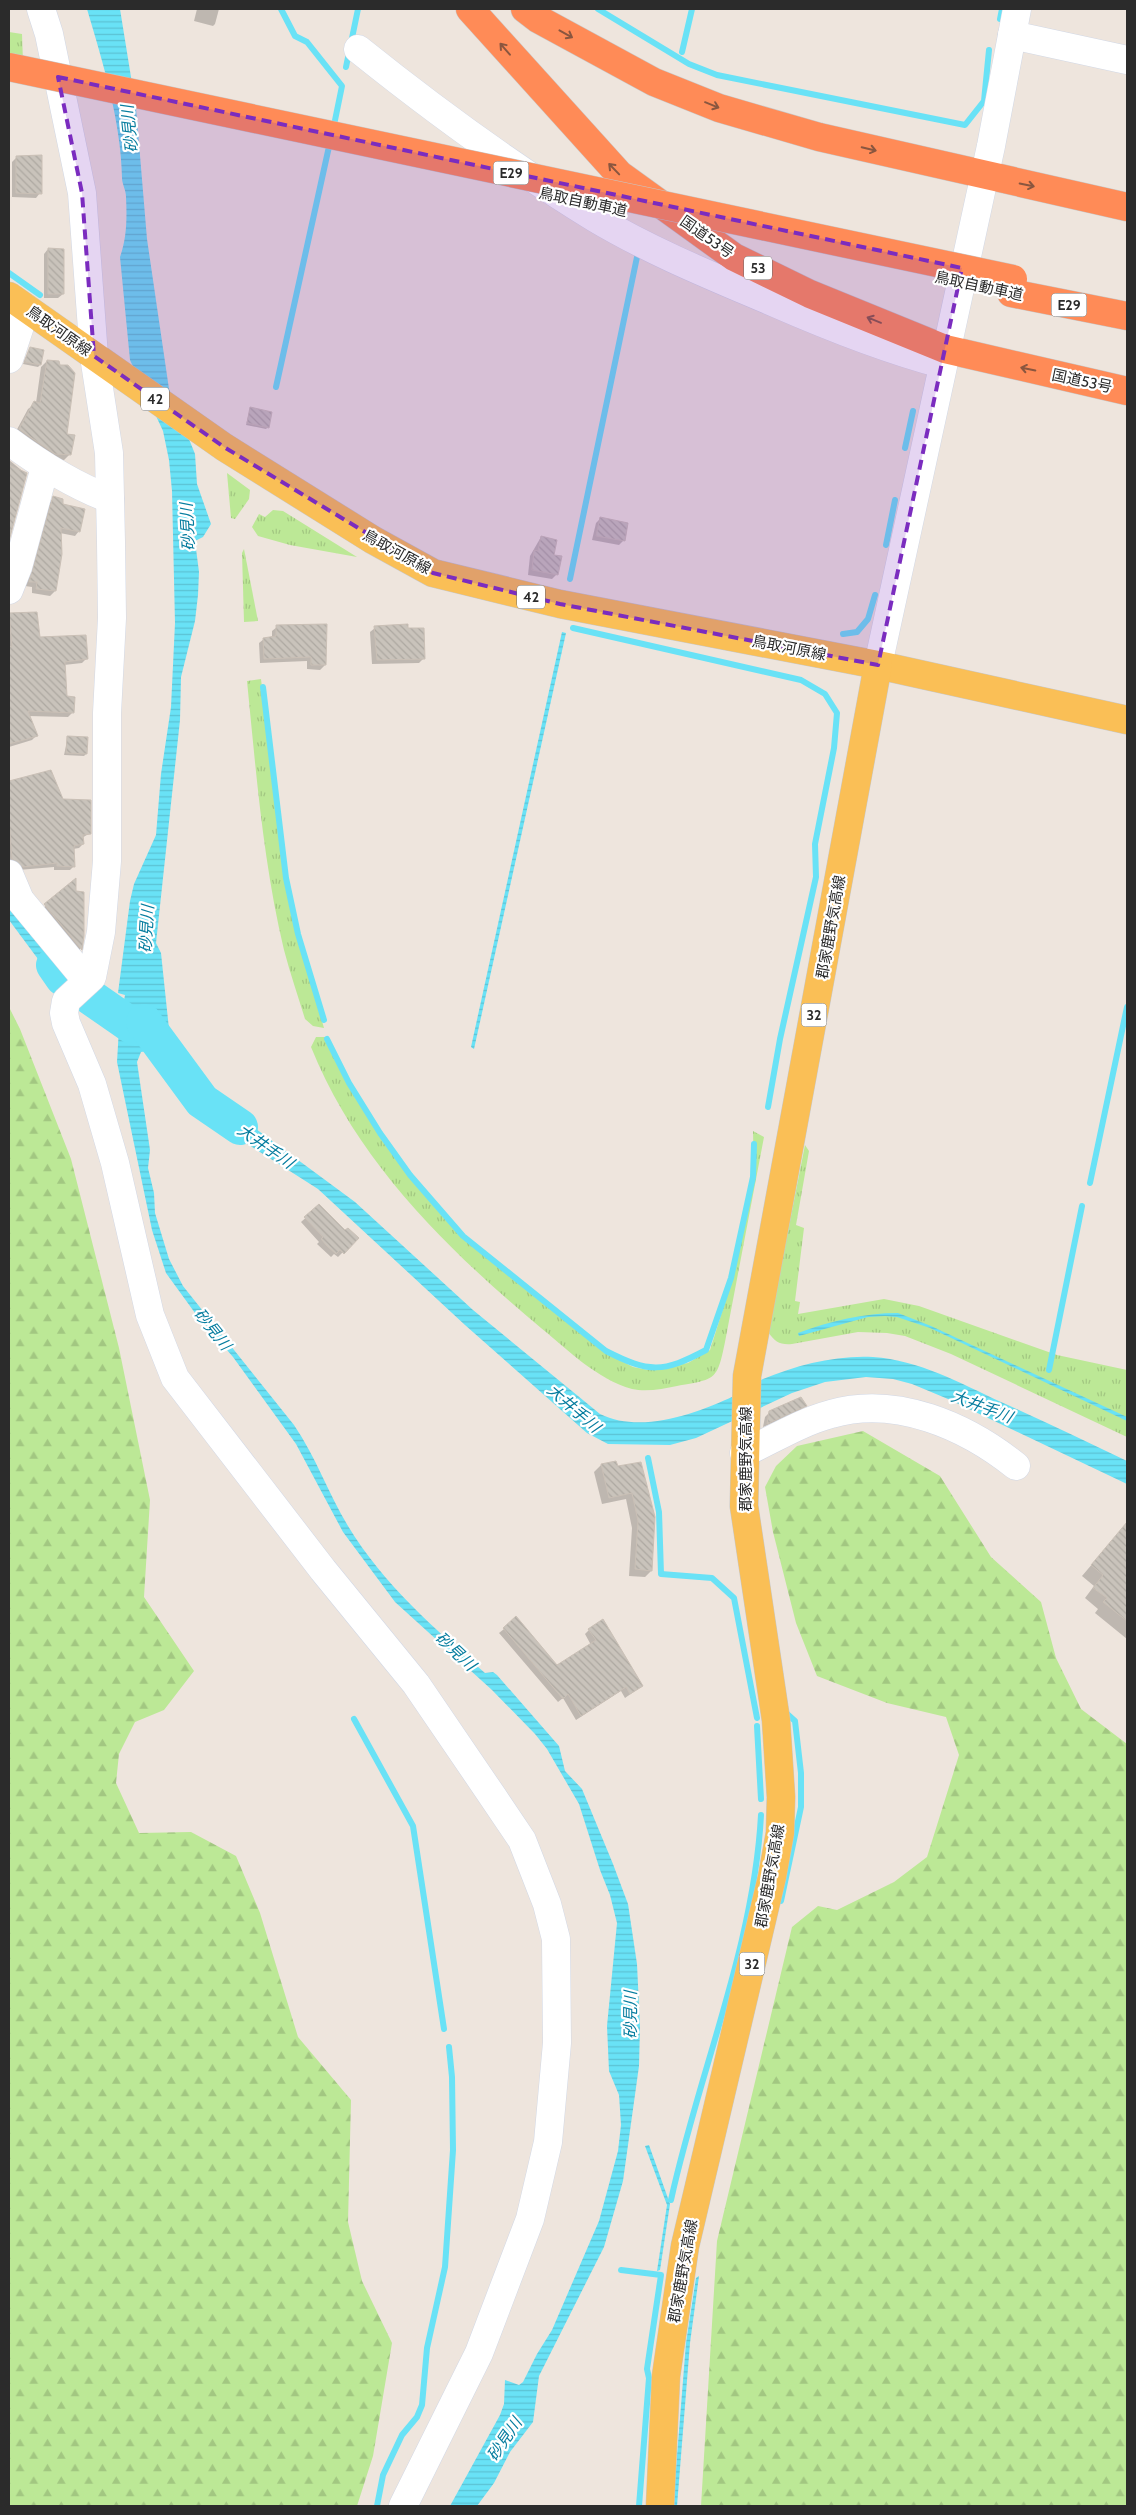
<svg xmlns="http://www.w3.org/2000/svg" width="1136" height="2515" viewBox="0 0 1136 2515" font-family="Cabin,'Noto Sans JP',sans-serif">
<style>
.grass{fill:url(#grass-tufts)}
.forest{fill:url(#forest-firs)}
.water{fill:url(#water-rules)}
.shadow{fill:#0003}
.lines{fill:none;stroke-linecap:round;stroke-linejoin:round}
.stream{stroke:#69e2f6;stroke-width:6}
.river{stroke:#69e2f6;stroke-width:36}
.building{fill:url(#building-back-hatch);stroke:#cac0b6}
.minor-casing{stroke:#d2d8e5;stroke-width:29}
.major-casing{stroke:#c8c8c8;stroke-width:29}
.highway-casing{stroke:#c8c8c8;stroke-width:29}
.minor{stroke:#fff;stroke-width:28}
.major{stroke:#fabf56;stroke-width:28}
.highway{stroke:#ff8b57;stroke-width:28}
.highway-bridge-casing{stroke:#c8c8c8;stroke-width:29;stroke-linecap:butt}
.highway-bridge{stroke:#ff8b57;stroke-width:28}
.oneway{stroke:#8a563f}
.marked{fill:#7b2cbf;fill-opacity:0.2;stroke:#7b2cbf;stroke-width:4;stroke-dasharray:10 6;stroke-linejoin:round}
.labels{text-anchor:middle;stroke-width:4.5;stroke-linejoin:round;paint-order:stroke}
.shield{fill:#fff;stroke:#6b6b6b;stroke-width:1}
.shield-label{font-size:14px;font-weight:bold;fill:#2b2b2b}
.street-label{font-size:15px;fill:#2b2b2b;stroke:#fff}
.water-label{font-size:16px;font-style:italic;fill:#067d9f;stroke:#fff}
</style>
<defs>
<pattern id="grass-tufts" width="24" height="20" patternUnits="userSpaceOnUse" patternTransform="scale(1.25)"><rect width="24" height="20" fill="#bce896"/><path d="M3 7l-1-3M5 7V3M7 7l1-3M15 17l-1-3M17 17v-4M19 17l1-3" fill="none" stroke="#a2c781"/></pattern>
<pattern id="forest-firs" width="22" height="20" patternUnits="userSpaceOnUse" patternTransform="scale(1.25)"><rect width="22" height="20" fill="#bce896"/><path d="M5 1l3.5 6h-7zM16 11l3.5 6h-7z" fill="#a2c781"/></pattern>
<pattern id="water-rules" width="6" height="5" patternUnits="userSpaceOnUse" patternTransform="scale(1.25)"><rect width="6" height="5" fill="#69e2f6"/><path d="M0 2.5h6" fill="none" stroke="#5bc2d3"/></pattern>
<pattern id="building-back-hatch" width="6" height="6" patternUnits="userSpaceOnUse" patternTransform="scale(1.25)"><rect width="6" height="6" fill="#c9c3bb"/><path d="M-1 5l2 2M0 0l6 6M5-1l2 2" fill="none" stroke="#ada8a1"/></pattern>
</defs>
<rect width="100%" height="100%" fill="#eee5dd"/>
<g class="grass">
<polygon points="9,32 22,34 23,62 9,59"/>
<polygon points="227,473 250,490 249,499 235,519 231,518"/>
<polygon points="273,510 283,511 357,557 290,545 258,536 252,527 259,514 265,517"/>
<polygon points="244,549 258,621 244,622 242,553"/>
<path d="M261 679 285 880 297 935 324 1028 313 1026 305 1019C298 996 290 973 284 950 263 862 256 771 247 681Z"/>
<path d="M316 1037H325L348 1084 379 1134 410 1177 462 1235 606 1353 633 1367 648 1370 688 1363 710 1350 733 1277 754 1175 753 1131 764 1137 725 1342C717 1381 716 1379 677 1386 663 1389 646 1392 632 1389 597 1379 569 1351 541 1328 449 1251 357 1162 311 1047Z"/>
<path d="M805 1145 809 1151 796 1225 804 1228 795 1301 800 1302 798 1314 884 1299 919 1306 1057 1355 1127 1370V1437L951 1354 905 1336 887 1333 858 1332 792 1344C780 1345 775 1342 768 1332Z"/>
</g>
<g class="forest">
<polygon points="9,1007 20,1029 71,1159 119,1348 150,1500 144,1597 194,1671 164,1710 135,1722 119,1754 116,1783 139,1833 191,1832 236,1856 260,1913 298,2037 351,2100 348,2222 362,2281 392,2343 373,2456 357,2506 9,2506"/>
<polygon points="863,1431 940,1476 991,1557 1041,1602 1056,1658 1081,1709 1127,1744 1127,2506 701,2506 717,2241 792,1927 818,1906 837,1910 894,1882 927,1857 959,1755 946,1717 887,1703 817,1676 796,1623 773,1532 765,1487 776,1466 797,1446"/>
</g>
<g class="water">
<path d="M87 9H120L136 108 147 239 169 389 195 454 197 484 211 524 203 537 195 541 199 572 198 595 195 621 181 677 180 720 156 943 161 953 173 1067 147 1051 141 1052 137 1062 150 1150 148 1168 154 1193 155 1213 169 1259 183 1286 294 1425C316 1457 328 1493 348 1526 383 1584 435 1629 485 1673L493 1672 497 1675 559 1746 565 1771 582 1789 613 1864 628 1904 637 1964 640 2027 639 2066 623 2181 604 2247 539 2376 533 2422 510 2452 494 2483 477 2506H450L500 2415 504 2404 505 2380 519 2385 523 2382 537 2354 552 2330 599 2221 618 2151 621 2125 619 2095 609 2071 607 2026 617 1923 610 1895 600 1870 579 1804 547 1749 535 1734 492 1690 395 1602 343 1532 296 1444 233 1357 195 1313 166 1273 152 1230 117 1062 119 1028 125 995 118 993 130 901 134 884 156 835 161 774 171 707 175 623 172 491 169 460 163 431 130 360 120 257C127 238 127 217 126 197 126 190 122 184 122 178 121 121 103 63 87 9Z"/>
<polygon points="562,632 566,633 474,1049 471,1047"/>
<polygon points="9,891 76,976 61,990 9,920"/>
<path d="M206 1092 355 1202 473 1310 600 1414C641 1434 695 1414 734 1396 744 1392 753 1384 763 1379 797 1365 836 1355 873 1357 919 1360 960 1383 1001 1402 1043 1421 1085 1441 1127 1461V1484L948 1399 912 1384 893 1379 866 1377 825 1382 792 1393 696 1438 670 1445 608 1444 587 1433 465 1325 318 1189 191 1108Z"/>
<path d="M898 1313 931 1326 1127 1417V1421L930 1328 897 1317 885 1316 868 1317 799 1336 798 1333C830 1321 864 1313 898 1313Z"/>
<polygon points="649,2145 670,2204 660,2270 657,2271 667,2205 645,2146"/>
<polygon points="699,2276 690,2343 677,2506 673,2506 686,2343 696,2278"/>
</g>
<g class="shadow">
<polygon points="197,9 219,9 215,24 213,26 194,21"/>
<polygon points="17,157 40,193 36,198 12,197 12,162"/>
<polygon points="48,249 63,294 58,298 44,298 44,254"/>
<polygon points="30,348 40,365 38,367 23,364"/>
<polygon points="47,361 70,454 64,460 49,459 14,435 28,409 36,403 41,367"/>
<polygon points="250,408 268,427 266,429 246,425"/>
<polygon points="9,460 26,474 9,537"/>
<polygon points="54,498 62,505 79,531 75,536 60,533 55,591 50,596 32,593 32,587 25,586 49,503"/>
<polygon points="601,518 624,540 619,545 592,540 596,523"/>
<polygon points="541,537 553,556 557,574 552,579 528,575 530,556"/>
<polygon points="9,614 36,614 39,638 86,659 82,663 64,665 65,697 72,713 68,717 28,716 36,736 32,740 9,747"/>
<polygon points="277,627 325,665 320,670 307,669 307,661 260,663 259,643 264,639 272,638 272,631"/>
<polygon points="375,628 424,658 419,663 372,664 370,632"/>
<polygon points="68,737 86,754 84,756 64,755"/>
<polygon points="51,771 62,800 90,833 82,838 83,844 79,848 73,849 74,866 70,870 54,870 54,867 18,870 9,863 9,782"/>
<polygon points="74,881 83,936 80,949 77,953 41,910"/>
<polygon points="319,1206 345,1232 357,1238 338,1257 334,1254 331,1257 317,1244 319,1242 301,1222"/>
<polygon points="805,1406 801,1410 763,1427 765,1417 770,1412"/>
<polygon points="615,1462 617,1467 640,1463 651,1571 645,1577 629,1576 632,1528 626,1499 602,1504 594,1472 601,1465"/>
<polygon points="1127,1523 1127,1639 1095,1613 1098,1609 1085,1598 1094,1586 1082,1576"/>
<polygon points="504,1629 556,1666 591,1645 585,1634 589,1630 642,1686 625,1698 621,1691 576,1720 563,1698 558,1702 499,1633"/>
</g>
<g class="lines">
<g class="stream">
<polyline points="281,9 295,36 307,42 342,86 333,130"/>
<polyline points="598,9 689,64 717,75 965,125 984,101 989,50"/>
<polyline points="1000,19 1002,9"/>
<polyline points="682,52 692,9"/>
<polyline points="346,67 358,9"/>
<polyline points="9,273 40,295"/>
<polyline points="276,387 330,142"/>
<polyline points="905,448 913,411"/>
<polyline points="886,545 895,500"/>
<polyline points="570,579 637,257"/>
<polyline points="573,628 801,680 825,694 837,713 834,748 815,844 816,877 780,1039 768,1107"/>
<polyline points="843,634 857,632 868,619 875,595"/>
<polyline points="263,687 286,878 298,934 324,1020"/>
<path d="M327 1039 349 1083 380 1133 410 1175 463 1236 606 1351C649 1373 663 1373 706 1350L731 1278 753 1177 754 1144"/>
<polyline points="1090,1183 1127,1007"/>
<polyline points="1049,1370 1082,1206"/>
<polyline points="648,1458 659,1512 661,1574 712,1578 734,1598 757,1718"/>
<polyline points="354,1719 413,1826 444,2029"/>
<polyline points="757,1726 761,1799"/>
<polyline points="781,1901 801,1807 801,1773 795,1721 785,1712"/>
<path d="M671 2200C699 2072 754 1946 761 1815"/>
<polyline points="621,2270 661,2275 647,2369 649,2378 639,2506"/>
<polyline points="377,2506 383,2475 402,2435 417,2417 422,2405 427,2348 445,2267 453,2150 452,2077 449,2047"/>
</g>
<g class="river">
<polyline points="54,965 63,978 135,1028"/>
<polyline points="144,1022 202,1101 240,1127"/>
</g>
</g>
<g class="building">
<polygon points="42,155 42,194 16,193 16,156"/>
<polygon points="48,248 64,249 64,294 48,294"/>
<polygon points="30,347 44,350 41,365 24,362"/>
<polygon points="47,360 59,361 60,365 68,365 75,373 67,434 75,435 71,455 55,454 19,429 34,401 40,403"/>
<polygon points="250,407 272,412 269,428 247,423"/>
<polygon points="9,465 27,473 9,541"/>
<polygon points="53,496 63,499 63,504 85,509 80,532 61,528 62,554 56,591 36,589 37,582 29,582"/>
<polygon points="600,517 628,523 625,541 596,536"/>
<polygon points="541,536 557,540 554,555 562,556 558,575 532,570 534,550 538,551"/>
<polygon points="37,612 40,637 86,635 88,659 65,662 67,696 75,697 74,713 28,711 38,736 9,744 9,647 12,646 9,613"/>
<polygon points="327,624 326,665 311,665 311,657 264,659 263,638 276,636 276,625"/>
<polygon points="408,624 408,628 424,628 425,659 377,660 374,626"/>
<polygon points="67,736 88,737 87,754 66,753"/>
<polygon points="51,770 63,799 91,800 91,834 83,835 84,844 74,846 75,867 57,866 57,863 23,867 12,859 9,821 9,781"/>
<polygon points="76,878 76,891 84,892 84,936 82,950 44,904"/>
<polygon points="319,1204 345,1230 348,1228 359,1238 344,1254 340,1250 336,1254 327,1246 321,1239 323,1237 304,1217"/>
<polygon points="801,1397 807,1406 767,1424 769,1411"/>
<polygon points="616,1461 618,1466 641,1462 655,1517 652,1571 635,1569 638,1521 632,1493 609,1498 601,1464"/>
<polygon points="1127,1522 1127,1621 1103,1602 1107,1598 1093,1588 1103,1575 1091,1565"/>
<polygon points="516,1616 557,1665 596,1640 588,1629 603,1619 643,1686 630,1694 626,1687 581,1716 568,1694 563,1699 503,1628"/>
</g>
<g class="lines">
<g class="minor-casing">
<g id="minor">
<polyline points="41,9 49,34 82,193 94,356 109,453 111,542 112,618 107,713 107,861 101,932 92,977 66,1001 64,1013 66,1023 92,1084 115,1163 150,1315 175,1378 323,1570 416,1684 493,1797 522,1840 547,1904 556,1939 557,2043 548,2142 530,2219 479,2353 403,2506"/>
<polyline points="1012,35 1127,60"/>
<path d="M358 49C434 110 512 167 595 218 652 252 714 277 775 303 830 327 885 349 942 364"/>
<polyline points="9,359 26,308"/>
<path d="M9 441C41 465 73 485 110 499"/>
<polyline points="9,590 18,567 45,467"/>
<polyline points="878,665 991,146 1017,9"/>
<polyline points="9,874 20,900 87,981"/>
<path d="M744 1453C772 1440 801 1422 831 1414 896 1395 966 1426 1016 1466"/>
</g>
</g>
<g class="major-casing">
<g id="major">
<polyline points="9,296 224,447 373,540 433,573 560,604 878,665 1127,720"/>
<polyline points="660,2506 666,2376 685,2246 772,1877 780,1833 781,1797 776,1720 744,1506 747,1376 878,665"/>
</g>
</g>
<g class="highway-casing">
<g id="highway">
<polyline points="470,9 619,174 734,257 810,294 945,349 1127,391"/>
<polyline points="525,9 538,19 654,82 719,108 819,137 1127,207"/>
<polyline points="1011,293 1127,316"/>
</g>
</g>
<use href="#minor" class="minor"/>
<use href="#major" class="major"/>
<use href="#highway" class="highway"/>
<g class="highway-bridge-casing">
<polyline id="highway-bridge" points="9,67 1013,279"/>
</g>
<use href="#highway-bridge" class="highway-bridge"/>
</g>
<defs><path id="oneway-shaft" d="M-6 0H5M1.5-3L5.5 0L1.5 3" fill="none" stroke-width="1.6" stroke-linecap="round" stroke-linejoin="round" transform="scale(1.25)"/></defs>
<g class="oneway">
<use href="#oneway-shaft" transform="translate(566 34) rotate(29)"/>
<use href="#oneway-shaft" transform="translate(505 49) rotate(-131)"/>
<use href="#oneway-shaft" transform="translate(712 105) rotate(22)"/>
<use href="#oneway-shaft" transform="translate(869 149) rotate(13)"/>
<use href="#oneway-shaft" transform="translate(614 169) rotate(-134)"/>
<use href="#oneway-shaft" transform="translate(1027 185) rotate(12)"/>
<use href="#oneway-shaft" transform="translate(874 320) rotate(-158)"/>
<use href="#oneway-shaft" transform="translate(1028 369) rotate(-168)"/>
</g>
<path class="marked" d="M58 77 962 268 878 665 560 604 433 573 224 447 94 356 82 193Z"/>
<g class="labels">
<g class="shield">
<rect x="493.5" y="161.5" width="35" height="23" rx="4"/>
<rect x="744" y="256.5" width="28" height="23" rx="4"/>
<rect x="1051.5" y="293.5" width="35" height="23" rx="4"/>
<rect x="141" y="387.5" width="28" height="23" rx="4"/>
<rect x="517" y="585.5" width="28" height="23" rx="4"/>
<rect x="801.5" y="1003.5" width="25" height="23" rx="4"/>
<rect x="739.5" y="1952.5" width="25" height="23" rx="4"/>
</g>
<g class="shield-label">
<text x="511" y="178">E29</text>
<text x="758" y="273">53</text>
<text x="1069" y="310">E29</text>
<text x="155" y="404">42</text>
<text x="531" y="602">42</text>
<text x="814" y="1020">32</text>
<text x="752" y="1969">32</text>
</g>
<g class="street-label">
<text transform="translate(583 202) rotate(12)" y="5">鳥取自動車道</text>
<text transform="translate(707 237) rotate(35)" y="5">国道53号</text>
<text transform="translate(979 286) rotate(12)" y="5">鳥取自動車道</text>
<text transform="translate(59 331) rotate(35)" y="5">鳥取河原線</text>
<text transform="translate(1082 381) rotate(12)" y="5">国道53号</text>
<text transform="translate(397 552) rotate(29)" y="5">鳥取河原線</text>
<text transform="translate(789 648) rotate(11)" y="5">鳥取河原線</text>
<text transform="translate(831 927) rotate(-80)" y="5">郡家鹿野気高線</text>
<text transform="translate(746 1459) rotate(-90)" y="5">郡家鹿野気高線</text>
<text transform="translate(770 1876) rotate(-80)" y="5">郡家鹿野気高線</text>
<text transform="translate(683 2271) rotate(-80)" y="5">郡家鹿野気高線</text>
</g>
<g class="water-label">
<text transform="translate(129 129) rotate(-96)" y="6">砂見川</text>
<text transform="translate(187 527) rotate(-93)" y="6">砂見川</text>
<text transform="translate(146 929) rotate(-87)" y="6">砂見川</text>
<text transform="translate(266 1146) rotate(35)" y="6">大井手川</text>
<text transform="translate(213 1329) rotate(51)" y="6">砂見川</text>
<text transform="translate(982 1406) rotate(21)" y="6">大井手川</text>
<text transform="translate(574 1408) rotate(41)" y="6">大井手川</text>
<text transform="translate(456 1651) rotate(43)" y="6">砂見川</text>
<text transform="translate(630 2015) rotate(-90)" y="6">砂見川</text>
<text transform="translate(504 2439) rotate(-56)" y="6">砂見川</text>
</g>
</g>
<rect width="1136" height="2515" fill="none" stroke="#2b2b2b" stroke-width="20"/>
</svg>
